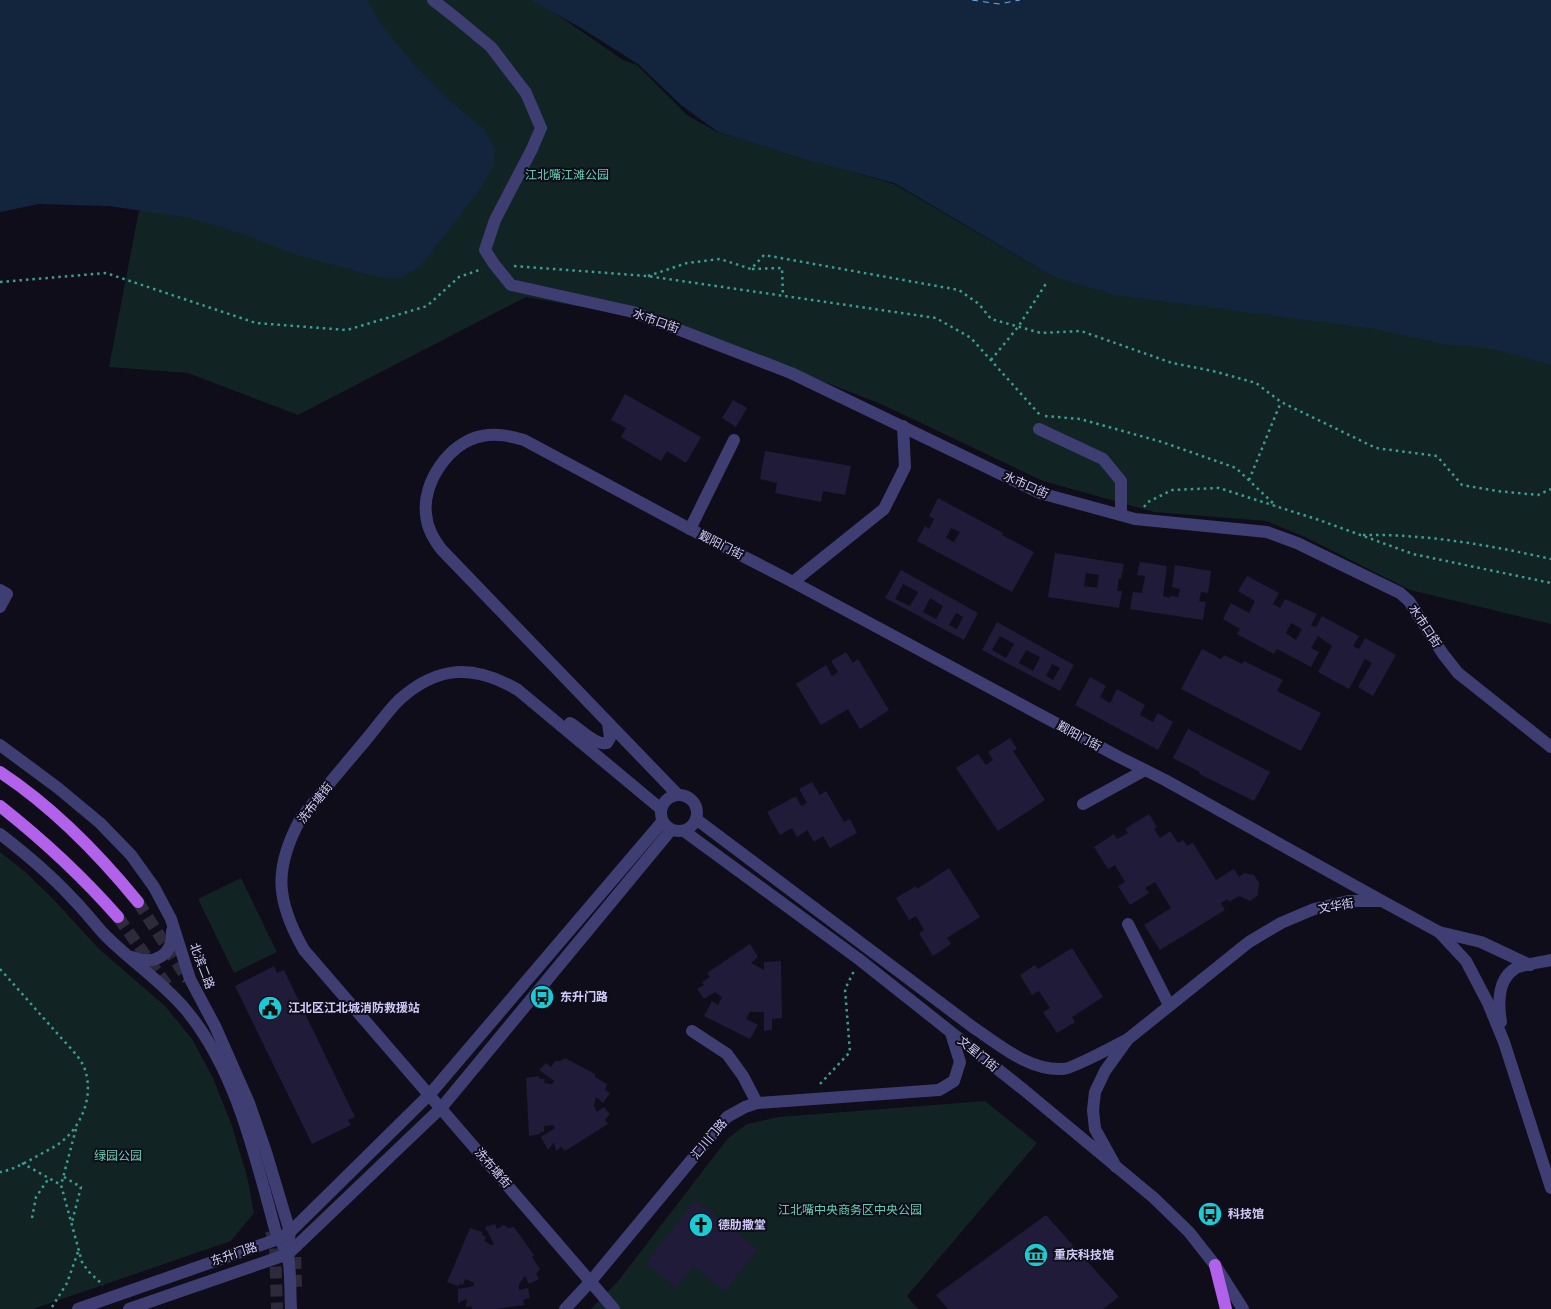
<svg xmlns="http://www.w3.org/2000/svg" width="1551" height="1309" viewBox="0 0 1551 1309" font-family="Helvetica,'Noto Sans SC',sans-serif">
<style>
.green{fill:#112322}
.water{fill:#13253d}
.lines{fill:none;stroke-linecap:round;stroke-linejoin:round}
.ferry{stroke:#67b3ec;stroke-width:1;stroke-dasharray:6 5;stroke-linecap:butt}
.building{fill:#201b38;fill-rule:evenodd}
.major-tunnel{stroke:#2c2a3b;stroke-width:12;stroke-dasharray:12 6;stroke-linecap:butt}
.path{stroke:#3b9e94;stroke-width:2.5;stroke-dasharray:2.5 4;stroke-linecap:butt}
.minor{stroke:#3e3e73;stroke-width:12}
.major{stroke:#b261eb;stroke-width:12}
.labels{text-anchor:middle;stroke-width:4;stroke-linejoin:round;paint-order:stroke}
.park-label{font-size:12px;fill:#63ceaf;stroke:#0f0d1a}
.street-label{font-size:12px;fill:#d0ccf9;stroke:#0f0d1a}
.poi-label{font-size:12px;font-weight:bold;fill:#d0ccf9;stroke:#0f0d1a;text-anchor:start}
</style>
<rect width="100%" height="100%" fill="#0f0d1a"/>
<g class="green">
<polygon points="334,0 536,0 623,60 637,65 687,115 717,132 894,184 1052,276 1107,269 1551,359 1551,624 1410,590 1305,537 1266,521 1154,512 1043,481 881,404 791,369 633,316 526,297 298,415 188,373 109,367 143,189"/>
<polygon points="0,852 24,871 54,900 99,949 165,1006 192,1039 213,1078 232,1126 247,1176 254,1213 231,1241 33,1309 0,1309"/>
<polygon points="241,878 277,952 234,973 198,899"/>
<polygon points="985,1101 1037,1143 907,1296 918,1309 591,1309 619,1280 728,1138 747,1124 779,1117"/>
</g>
<g class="water">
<polygon points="0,0 367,0 382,25 411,61 445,97 485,130 495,149 493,168 476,195 420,266 401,278 378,277 297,255 242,234 190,218 109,206 39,204 0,212"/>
<polygon points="531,0 1551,0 1551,365 1494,349 1444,344 1375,329 1114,295 1052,276 894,183 808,160 718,132 681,105 638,64 581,28"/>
</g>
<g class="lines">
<polyline class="ferry" points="972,0 999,4 1020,0"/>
</g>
<g class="building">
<polygon points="625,394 701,437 686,463 667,451 661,461 621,437 626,428 611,420"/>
<polygon points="733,400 747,408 736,427 722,418"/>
<polygon points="765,451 851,466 845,495 823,491 821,502 775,493 777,483 760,479"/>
<path d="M938 498 1003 533 1002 535 1034 552 1012 592 917 541 925 526 929 529 934 519 929 516ZM951 528 960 532 954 542 946 538Z"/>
<path d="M1055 553 1124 564 1121 579 1119 578 1117 591H1122L1119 608 1048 597ZM1086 573 1099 575 1097 588 1084 586Z"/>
<polygon points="1140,562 1167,566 1163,596 1170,598 1170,596 1178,597 1180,589 1172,587 1175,565 1211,571 1208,593 1201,592 1199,601 1206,602 1203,620 1130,609 1133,592 1142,593 1145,576 1137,575"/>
<path d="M901 570 978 613 964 640 885 598ZM903 584 918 592 910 606 895 599ZM930 598 943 606 936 619 923 612ZM956 613 963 617 957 629 949 625Z"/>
<path d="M1247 576 1279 593 1273 604 1280 608 1285 599 1317 614 1311 625 1316 627 1322 616 1359 636 1353 646 1359 649 1365 638 1396 655 1373 696 1358 687 1372 663 1365 659 1349 689 1318 672 1332 646 1318 636 1311 648 1319 652 1311 667 1277 649 1274 654 1237 634 1240 629 1223 619 1231 603 1249 613 1255 601 1238 591ZM1291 623 1302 629 1296 640 1286 633Z"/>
<path d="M997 622 1074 665 1060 691 982 650ZM1000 636 1014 644 1006 658 992 650ZM1026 650 1040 657 1033 671 1019 663ZM1052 664 1060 668 1053 680 1046 676Z"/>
<polygon points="1202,649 1221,659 1224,655 1242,664 1244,661 1283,680 1277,691 1321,713 1301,751 1181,689"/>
<polygon points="846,652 853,663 858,659 889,710 860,729 848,709 821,725 796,684 826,665 832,676 838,672 831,661"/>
<polygon points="1090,677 1106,686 1100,697 1110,703 1117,689 1145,705 1140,715 1153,722 1158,713 1173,722 1158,750 1075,705"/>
<polygon points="1188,729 1270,772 1254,801 1199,774 1200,772 1173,758"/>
<polygon points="1010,738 1017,749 1013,751 1045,800 998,831 956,768 978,754 986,765 993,760 988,752"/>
<polygon points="812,782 820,795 826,791 844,822 850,819 857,833 830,848 823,836 814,842 807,830 797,837 792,828 780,835 767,812 796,796 801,806 807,803 799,789"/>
<polygon points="1149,814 1157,827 1154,829 1160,838 1170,831 1178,843 1183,840 1187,846 1193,843 1216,880 1234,869 1239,877 1244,873 1254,875 1259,883 1258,895 1250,901 1239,896 1229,902 1228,899 1221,903 1225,910 1160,950 1144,925 1171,908 1155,882 1145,888 1149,893 1130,905 1118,886 1125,882 1115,865 1108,869 1094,847 1114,834 1117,839 1128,833 1125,829"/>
<polygon points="949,868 980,917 947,938 951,944 933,956 919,933 924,930 916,916 909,920 896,898 916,886 917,889"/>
<polygon points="750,944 758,957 751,963 764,970 764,962 781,961 782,1018 772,1019 772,1030 764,1031 764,1012 750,1012 746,1019 758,1025 750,1039 704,1016 712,1001 718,1005 722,997 715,992 704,999 697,989 704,985 702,982 710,977 707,973"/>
<polygon points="1072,948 1103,997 1072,1017 1075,1022 1057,1033 1043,1012 1050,1008 1039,991 1032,995 1020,975 1035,965 1038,969"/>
<polygon points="274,966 277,973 284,970 355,1117 348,1120 351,1125 312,1144 235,986"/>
<polygon points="565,1058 595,1074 595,1077 607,1084 605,1090 610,1093 603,1103 596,1097 594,1106 597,1112 604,1107 610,1114 605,1120 608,1124 565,1151 561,1147 556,1151 554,1142 548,1150 541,1137 555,1128 553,1125 544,1126 544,1132 541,1132 540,1134 529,1136 526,1078 538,1076 540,1079 545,1079 544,1083 552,1084 554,1081 539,1070 546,1063 551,1067 555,1061 560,1061"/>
<polygon points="695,1200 758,1249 725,1291 693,1266 676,1288 646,1263"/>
<polygon points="1046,1215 1119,1297 1103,1309 948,1309 936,1295"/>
<polygon points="495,1224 497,1229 504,1225 508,1228 514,1227 534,1255 532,1257 540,1269 536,1274 539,1279 529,1284 525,1276 519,1284 519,1290 528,1288 530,1298 523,1300 524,1305 496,1309 472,1309 471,1306 466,1307 467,1299 458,1303 458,1289 474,1286 473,1282 465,1279 463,1285 460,1284 458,1286 447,1282 470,1228 482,1232 482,1235 486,1237 484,1241 491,1245 494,1244 485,1227"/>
</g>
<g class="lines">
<g class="major-tunnel">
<polyline points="138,902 188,980"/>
<polyline points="118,917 168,987"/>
<polyline points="271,1231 275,1246 277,1309"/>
<polyline points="295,1239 296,1289"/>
</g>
<g class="path">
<polyline points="514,266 647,276 936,318 971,338 1040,415"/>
<polyline points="752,269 782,268 783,296"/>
<polyline points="648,276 687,263 720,259 751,269 764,255 959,290 979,304 991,319 1041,333 1081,331 1172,363 1213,371 1256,383 1281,402 1376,448 1437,456 1462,485 1497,491 1538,495 1551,489"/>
<polyline points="0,282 106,273 256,323 347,330 427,306 459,277 482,269"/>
<polyline points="991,360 1018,327 1047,282"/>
<polyline points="1045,416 1080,419 1162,442 1236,468 1276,506"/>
<polyline points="1249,480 1281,402"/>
<polyline points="1144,507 1148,502 1172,490 1219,488 1319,520 1413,554 1551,583"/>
<path d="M1363 535C1426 534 1489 545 1551 559"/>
<path d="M0 969C19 990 37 1011 56 1032 65 1043 78 1054 84 1067 96 1097 79 1134 52 1148 36 1156 18 1169 0 1172"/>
<polyline points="820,1084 850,1052 845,989 854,971"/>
<polyline points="76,1129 61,1185 82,1262 88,1271 103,1285"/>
<polyline points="22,1163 61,1185"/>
<polyline points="64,1177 81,1187 72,1222"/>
<polyline points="32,1218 36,1197 49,1178"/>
<polyline points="52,1307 67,1283 78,1252"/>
</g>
<g class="minor">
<polyline points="433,0 456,18 491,47 526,93 541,128 532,149 495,220 485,250 494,264 511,285 633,312 791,373 1040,493 1135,519 1267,532 1297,543 1400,593 1409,601 1443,654 1458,673 1551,747"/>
<polyline points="1039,429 1103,459 1121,481 1121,515"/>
<polyline points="690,529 734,440"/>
<polyline points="793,582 884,509 905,467 903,426"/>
<polyline points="0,590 7,594 0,607"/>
<path d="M570 723C581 729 595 746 607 743L610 738 608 723"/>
<polyline points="0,745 58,788 100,823 131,855 154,887 171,919 190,979 215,1026 249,1103 266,1152 290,1232 289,1239"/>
<circle cx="679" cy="813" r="18"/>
<path d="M678 795 441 549C433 538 427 528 426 514 422 482 450 442 482 436 497 433 510 436 524 440L690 529 793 582 1119 757 1165 780 1382 901"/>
<polyline points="1083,804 1145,770"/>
<path d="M696 819 974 1028C1000 1045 1029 1071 1063 1069 1072 1069 1114 1046 1126 1040"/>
<polyline points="684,831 860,960 1024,1090 1154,1198 1189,1232 1215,1265 1243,1309"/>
<path d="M0 834C26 854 51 875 73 899 84 910 93 922 103 933 130 961 161 980 186 1010 236 1070 255 1156 275 1229 278 1240 287 1249 288 1256 291 1273 290 1292 291 1309"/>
<polyline points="1128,924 1169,1005"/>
<polyline points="1439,932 1481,942 1530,965"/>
<path d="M132 957C154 966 174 955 172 931"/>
<path d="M1501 1022C1498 1004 1497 979 1516 968 1524 964 1542 962 1551 960"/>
<polyline points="692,1031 727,1054 743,1076 757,1103"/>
<polyline points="1116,1167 1095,1129 1093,1110 1095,1092 1105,1071 1128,1039 1249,942 1281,923 1314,909 1348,901 1382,901 1439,932 1466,961 1488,1003 1504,1042 1551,1188"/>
<polyline points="78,1309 278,1239 290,1232 430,1094 662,822"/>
<polyline points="129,1309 288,1254 442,1107 671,830"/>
<polyline points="565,1309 591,1281 727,1117 745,1107 757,1103 939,1090 954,1081 960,1062 951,1033"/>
<path d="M614 1309 304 950C276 901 273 869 301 818 322 792 343 767 365 741 376 728 387 712 399 700 438 665 474 664 518 690L661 809"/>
</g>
<g class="major">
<path d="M0 772C53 807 98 853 138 902"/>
<path d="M0 806C43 840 82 876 118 917"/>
<polyline points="1215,1265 1226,1309"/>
</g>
</g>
<defs>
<g id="bus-disc" transform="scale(1.25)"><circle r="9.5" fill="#1bcad5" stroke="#0f0d1a"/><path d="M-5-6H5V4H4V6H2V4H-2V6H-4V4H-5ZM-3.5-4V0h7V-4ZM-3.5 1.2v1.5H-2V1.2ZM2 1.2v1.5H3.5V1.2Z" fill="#111"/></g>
<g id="civic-disc" transform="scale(1.25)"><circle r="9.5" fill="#1bcad5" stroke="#0f0d1a"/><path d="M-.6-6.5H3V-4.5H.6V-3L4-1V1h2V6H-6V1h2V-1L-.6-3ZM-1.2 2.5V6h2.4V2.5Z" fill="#111"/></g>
<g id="church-disc" transform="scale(1.25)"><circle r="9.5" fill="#1bcad5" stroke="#0f0d1a"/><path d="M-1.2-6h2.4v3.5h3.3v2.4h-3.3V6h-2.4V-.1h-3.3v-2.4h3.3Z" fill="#111"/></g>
<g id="museum-disc" transform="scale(1.25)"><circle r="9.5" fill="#1bcad5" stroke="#0f0d1a"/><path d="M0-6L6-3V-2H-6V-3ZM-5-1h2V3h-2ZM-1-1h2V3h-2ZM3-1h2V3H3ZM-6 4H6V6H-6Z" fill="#111"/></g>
</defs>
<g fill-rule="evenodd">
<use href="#bus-disc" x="542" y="997"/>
<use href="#civic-disc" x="270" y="1008"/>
<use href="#bus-disc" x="1210" y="1214"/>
<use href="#church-disc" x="701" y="1225"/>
<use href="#museum-disc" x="1036" y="1255"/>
</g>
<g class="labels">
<g class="park-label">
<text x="567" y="179">江北嘴江滩公园</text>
<text x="118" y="1160">绿园公园</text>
<text x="850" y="1214">江北嘴中央商务区中央公园</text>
</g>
<g class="street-label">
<text transform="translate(656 321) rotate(20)" y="4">水市口街</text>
<text transform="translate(1026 485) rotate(24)" y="4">水市口街</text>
<text transform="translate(721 545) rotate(27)" y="4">觐阳门街</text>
<text transform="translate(1425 626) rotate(57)" y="4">水市口街</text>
<text transform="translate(1079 736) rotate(28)" y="4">觐阳门街</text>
<text transform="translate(315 803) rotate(-52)" y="4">洗布塘街</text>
<text transform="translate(1336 906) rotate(-10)" y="4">文华街</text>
<text transform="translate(202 966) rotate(69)" y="4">北滨二路</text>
<text transform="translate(978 1054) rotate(39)" y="4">文星门街</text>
<text transform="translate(709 1139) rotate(-50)" y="4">汇川门路</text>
<text transform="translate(493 1168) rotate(49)" y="4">洗布塘街</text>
<text transform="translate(234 1254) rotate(-19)" y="4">东升门路</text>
</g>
<g class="poi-label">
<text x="560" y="1001">东升门路</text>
<text x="288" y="1012">江北区江北城消防救援站</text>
<text x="1228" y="1218">科技馆</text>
<text x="718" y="1229">德肋撒堂</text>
<text x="1054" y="1259">重庆科技馆</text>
</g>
</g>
</svg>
